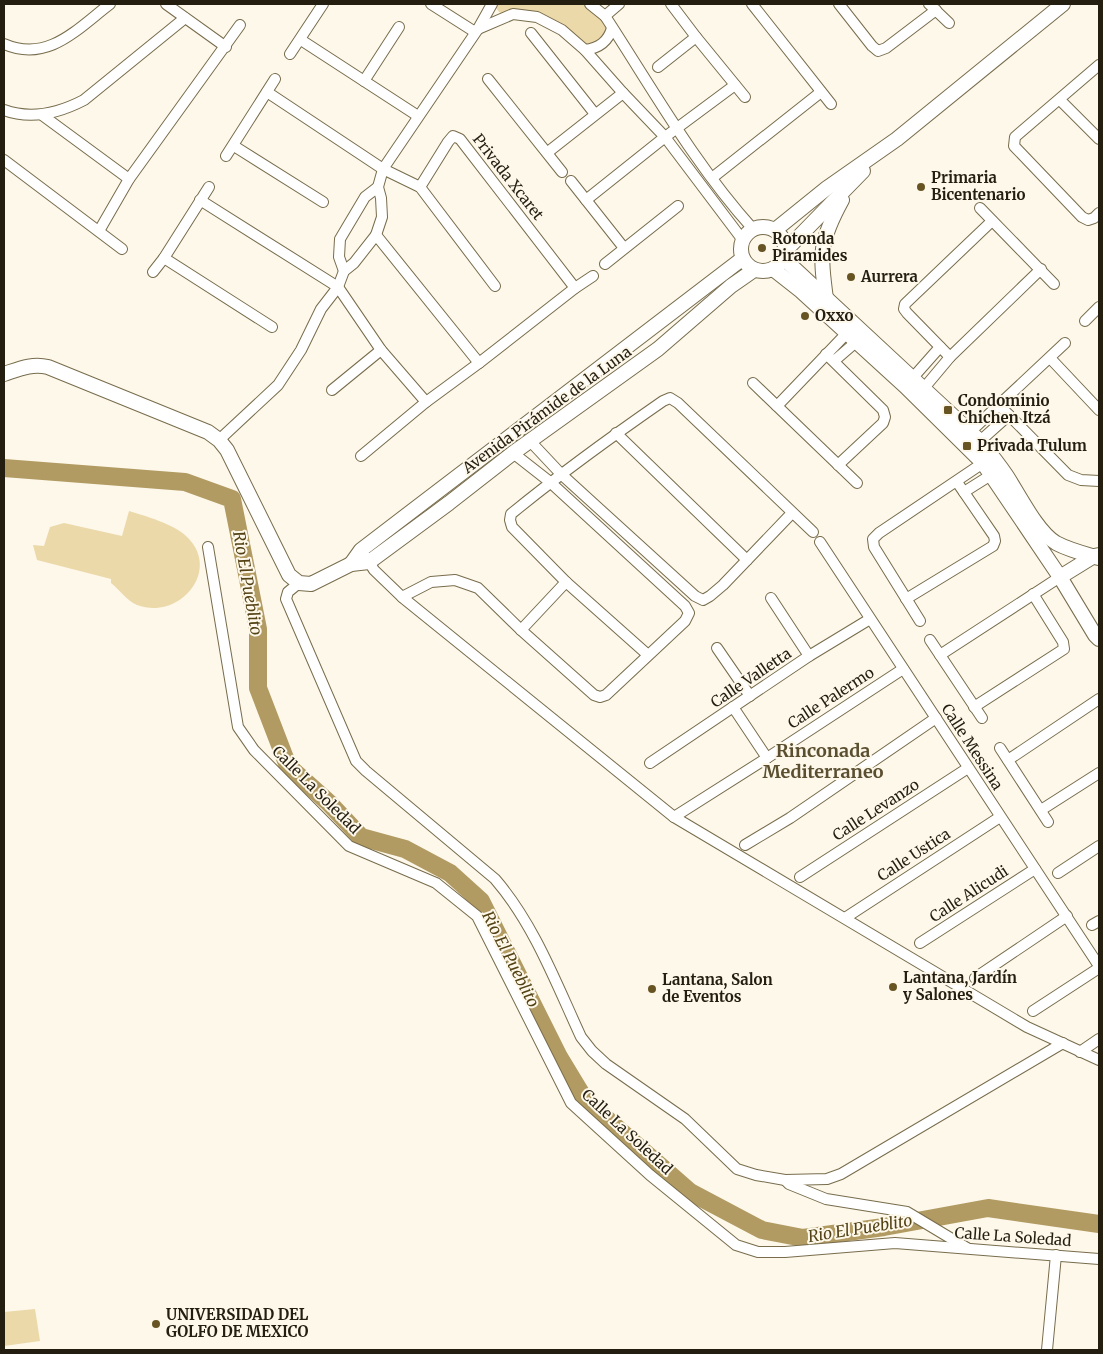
<svg xmlns="http://www.w3.org/2000/svg" width="1103" height="1354" viewBox="0 0 1103 1354" font-family="Merriweather,serif">
<style>
.green{fill:#ecd9aa}
.lines{fill:none;stroke-linecap:round;stroke-linejoin:round}
.river{stroke:#b29b62;stroke-width:18}
.street-casing{stroke:#786c4c;stroke-width:12}
.secondary-casing{stroke:#786c4c;stroke-width:16}
.street{stroke:#fff;stroke-width:10}
.secondary{stroke:#fff;stroke-width:14}
.poi-dot{fill:#675422;stroke:#fdf8ea;stroke-width:2}
.labels{text-anchor:middle;stroke-width:4;stroke-linejoin:round;paint-order:stroke}
.street-label{font-size:15px;fill:#241e11;stroke:#fdf8ea}
.poi-label{font-size:15px;font-weight:bold;fill:#241e11;stroke:#fdf8ea;text-anchor:start}
.water-label{font-size:16px;font-style:italic;fill:#534215;stroke:#fdf8ea}
.quarter-label{font-size:18px;font-weight:bold;fill:#5b4f30;stroke:#fdf8ea}
</style>
<rect width="100%" height="100%" fill="#fdf8ea"/>
<g class="green">
<path d="M495 4H590L612 28 593 49C582 42 545 18 535 17 521 15 499 22 495 4Z"/>
<path d="M129 511C145 516 174 524 186 536 223 570 179 621 137 605 126 600 120 590 111 583V579L37 560 33 545 44 546 50 527 64 523 122 536Z"/>
<polygon points="35,1309 40,1341 4,1346 4,1312"/>
</g>
<g class="lines">
<polyline class="river" points="4,468 185,482 232,499 258,629 258,688 288,766 329,803 361,837 405,849 450,873 481,901 559,1057 585,1100 690,1192 762,1230 803,1238 884,1227 988,1208 1099,1224"/>
<g class="street-casing">
<g id="street">
<polyline points="166,4 226,47"/>
<polyline points="431,4 475,32"/>
<path d="M590 4 605 16C652 88 695 165 753 229"/>
<polyline points="671,4 696,37 745,97"/>
<polyline points="752,4 831,104"/>
<polyline points="839,4 872,46 878,51 886,48 936,10"/>
<polyline points="929,4 949,23"/>
<polyline points="605,16 619,4"/>
<polyline points="478,29 513,14 537,17 562,30 585,50 623,93 665,137 742,239"/>
<polyline points="531,33 595,114"/>
<polyline points="301,40 418,116"/>
<path d="M4 44C48 63 77 29 110 4"/>
<path d="M585 50C599 48 608 42 612 28"/>
<polyline points="290,54 323,4"/>
<polyline points="1099,65 1015,137 1014,146 1082,217 1088,220 1094,218 1099,213"/>
<polyline points="658,67 696,37"/>
<polyline points="488,79 562,172"/>
<polyline points="364,81 399,27"/>
<polyline points="267,92 383,169 420,187 495,286"/>
<polyline points="1060,100 1099,139"/>
<path d="M4 110C31 120 59 113 84 100L185 18"/>
<polyline points="42,115 129,179"/>
<polyline points="234,146 323,202"/>
<polyline points="548,152 623,93"/>
<polyline points="226,156 275,79"/>
<polyline points="4,160 122,249"/>
<polyline points="712,178 821,92"/>
<polyline points="571,181 624,248"/>
<polyline points="420,187 448,142 453,136 460,139 575,288"/>
<polyline points="200,200 338,287 381,350 426,402"/>
<polyline points="586,200 665,137 735,85"/>
<polyline points="980,208 1054,284"/>
<polyline points="99,231 129,179 240,25"/>
<polyline points="376,235 479,363"/>
<polyline points="164,258 272,327"/>
<polyline points="605,264 678,206"/>
<polyline points="344,271 339,257 340,239 365,197 378,187"/>
<polyline points="153,272 164,258 209,187"/>
<polyline points="1085,321 1099,307"/>
<polyline points="826,354 883,410 885,417 883,423 838,465"/>
<polyline points="950,357 907,313 904,309 905,304 992,221"/>
<polyline points="1050,358 1099,410"/>
<polyline points="834,361 856,342"/>
<polyline points="909,382 940,347"/>
<polyline points="753,383 857,483"/>
<polyline points="332,390 381,350"/>
<polyline points="919,394 950,357 1041,269"/>
<polyline points="999,405 1068,475 1081,480 1099,481"/>
<polyline points="777,406 847,333"/>
<polyline points="971,431 1065,343"/>
<polyline points="616,433 747,560"/>
<polyline points="219,440 278,385 301,350 321,309 338,287 344,271 354,263 376,235 382,217 381,198 378,187 383,169 478,29 492,4"/>
<polyline points="530,441 561,474 695,596 703,600 710,596 723,585 792,513"/>
<polyline points="980,441 1009,415"/>
<polyline points="361,456 426,402 479,363 575,288 593,276"/>
<polyline points="964,492 991,475"/>
<polyline points="820,542 1099,966"/>
<polyline points="208,547 238,727 254,750 349,846 436,883 477,916 571,1103 650,1175 736,1245 758,1252 785,1252 895,1243 1099,1259"/>
<polyline points="366,557 374,570 402,597 674,817 1027,1027 1099,1060"/>
<path d="M299 583 288 592 286 599 356 761 366 771 495 879C534 924 556 983 581 1037L592 1051 606 1064 685 1119 737 1169 756 1175 785 1180 827 1179 841 1174 1063 1043"/>
<polyline points="402,597 431,582 455,580 478,588 521,630 594,695 600,697 606,695 685,621 689,613 685,606 550,482 513,453"/>
<polyline points="771,598 809,656"/>
<polyline points="906,599 993,546 995,541 994,536 957,482"/>
<polyline points="920,621 874,547 873,539 879,533 983,463"/>
<polyline points="521,630 566,582"/>
<polyline points="930,640 982,718"/>
<polyline points="717,648 750,696"/>
<path d="M648 655 566 582 512 527 510 520 511 514C560 474 611 437 663 401L670 398 678 403 813 532"/>
<polyline points="940,655 1060,577"/>
<polyline points="733,707 767,758"/>
<polyline points="974,707 1064,649 1063,642 1033,594"/>
<polyline points="1000,748 1048,822"/>
<polyline points="1008,760 1099,699"/>
<polyline points="650,763 809,656 870,619"/>
<polyline points="1041,810 1099,773"/>
<polyline points="674,817 767,758 903,669"/>
<polyline points="745,845 790,818 936,718"/>
<polyline points="1058,873 1099,846"/>
<polyline points="800,877 968,768"/>
<polyline points="845,918 1000,817"/>
<polyline points="1092,925 1099,921"/>
<polyline points="920,943 1035,869"/>
<polyline points="975,978 1067,916"/>
<polyline points="1033,1011 1099,968"/>
<polyline points="1080,1052 1099,1039"/>
<polyline points="785,1180 789,1184 826,1199 907,1212 967,1248"/>
<polyline points="1047,1350 1056,1255"/>
</g>
</g>
<g class="secondary-casing">
<g id="secondary">
<circle cx="763" cy="249" r="22"/>
<polyline points="775,230 827,188 897,139 1063,4"/>
<polyline points="785,251 863,171"/>
<path d="M783 258 980 441C989 452 998 463 1006 475 1018 493 1037 532 1056 543 1069 550 1085 554 1099 558"/>
<polyline points="773,269 801,291 905,386 983,463 1060,577 1095,635 1099,639"/>
<path d="M826 299C820 253 819 242 842 200"/>
<path d="M4 374C19 369 32 363 48 367L208 432 219 440 227 450 289 575 299 583 311 584 351 564 369 562 449 503 513 453 658 349 731 286 754 270"/>
<polyline points="351,564 361,550 742,259"/>
<polyline points="1060,577 1094,556 1099,555"/>
</g>
</g>
<use href="#street" class="street"/>
<use href="#secondary" class="secondary"/>
</g>
<g class="poi-dot">
<circle cx="921" cy="187" r="5"/>
<circle cx="762" cy="248" r="5"/>
<circle cx="851" cy="277" r="5"/>
<circle cx="805" cy="316" r="5"/>
<rect x="943" y="405" width="10" height="10" rx="2.5"/>
<rect x="962" y="441" width="10" height="10" rx="2.5"/>
<circle cx="893" cy="987" r="5"/>
<circle cx="652" cy="989" r="5"/>
<circle cx="156" cy="1324" r="5"/>
</g>
<g class="labels">
<g class="street-label">
<text transform="translate(508 177) rotate(52)" y="5">Privada Xcaret</text>
<text transform="translate(547 410) rotate(-36)" y="5">Avenida Pirámide de la Luna</text>
<text transform="translate(751 678) rotate(-34)" y="5">Calle Valletta</text>
<text transform="translate(831 698) rotate(-33)" y="5">Calle Palermo</text>
<text transform="translate(972 747) rotate(57)" y="5">Calle Messina</text>
<text transform="translate(316 790) rotate(45)" y="5">Calle La Soledad</text>
<text transform="translate(876 810) rotate(-33)" y="5">Calle Levanzo</text>
<text transform="translate(914 855) rotate(-33)" y="5">Calle Ustica</text>
<text transform="translate(969 894) rotate(-33)" y="5">Calle Alicudi</text>
<text transform="translate(627 1132) rotate(43)" y="5">Calle La Soledad</text>
<text transform="translate(1013 1237) rotate(4)" y="5">Calle La Soledad</text>
</g>
<g class="poi-label">
<text x="931" y="183">Primaria<tspan x="931" dy="17">Bicentenario</tspan></text>
<text x="772" y="244">Rotonda<tspan x="772" dy="17">Piramides</tspan></text>
<text x="861" y="282">Aurrera</text>
<text x="815" y="321">Oxxo</text>
<text x="958" y="406">Condominio<tspan x="958" dy="17">Chichen Itzá</tspan></text>
<text x="977" y="451">Privada Tulum</text>
<text x="903" y="983">Lantana, Jardín<tspan x="903" dy="17">y Salones</tspan></text>
<text x="662" y="985">Lantana, Salon<tspan x="662" dy="17">de Eventos</tspan></text>
<text x="166" y="1320">UNIVERSIDAD DEL<tspan x="166" dy="17">GOLFO DE MEXICO</tspan></text>
</g>
<g class="water-label">
<text transform="translate(248 583) rotate(80)" y="6">Rio El Pueblito</text>
<text transform="translate(511 959) rotate(63)" y="6">Rio El Pueblito</text>
<text transform="translate(860 1228) rotate(-9)" y="6">Rio El Pueblito</text>
</g>
<g class="quarter-label">
<text x="823" y="757">Rinconada<tspan x="823" dy="21">Mediterraneo</tspan></text>
</g>
</g>
<rect width="1103" height="1354" fill="none" stroke="#241e11" stroke-width="10"/>
</svg>
